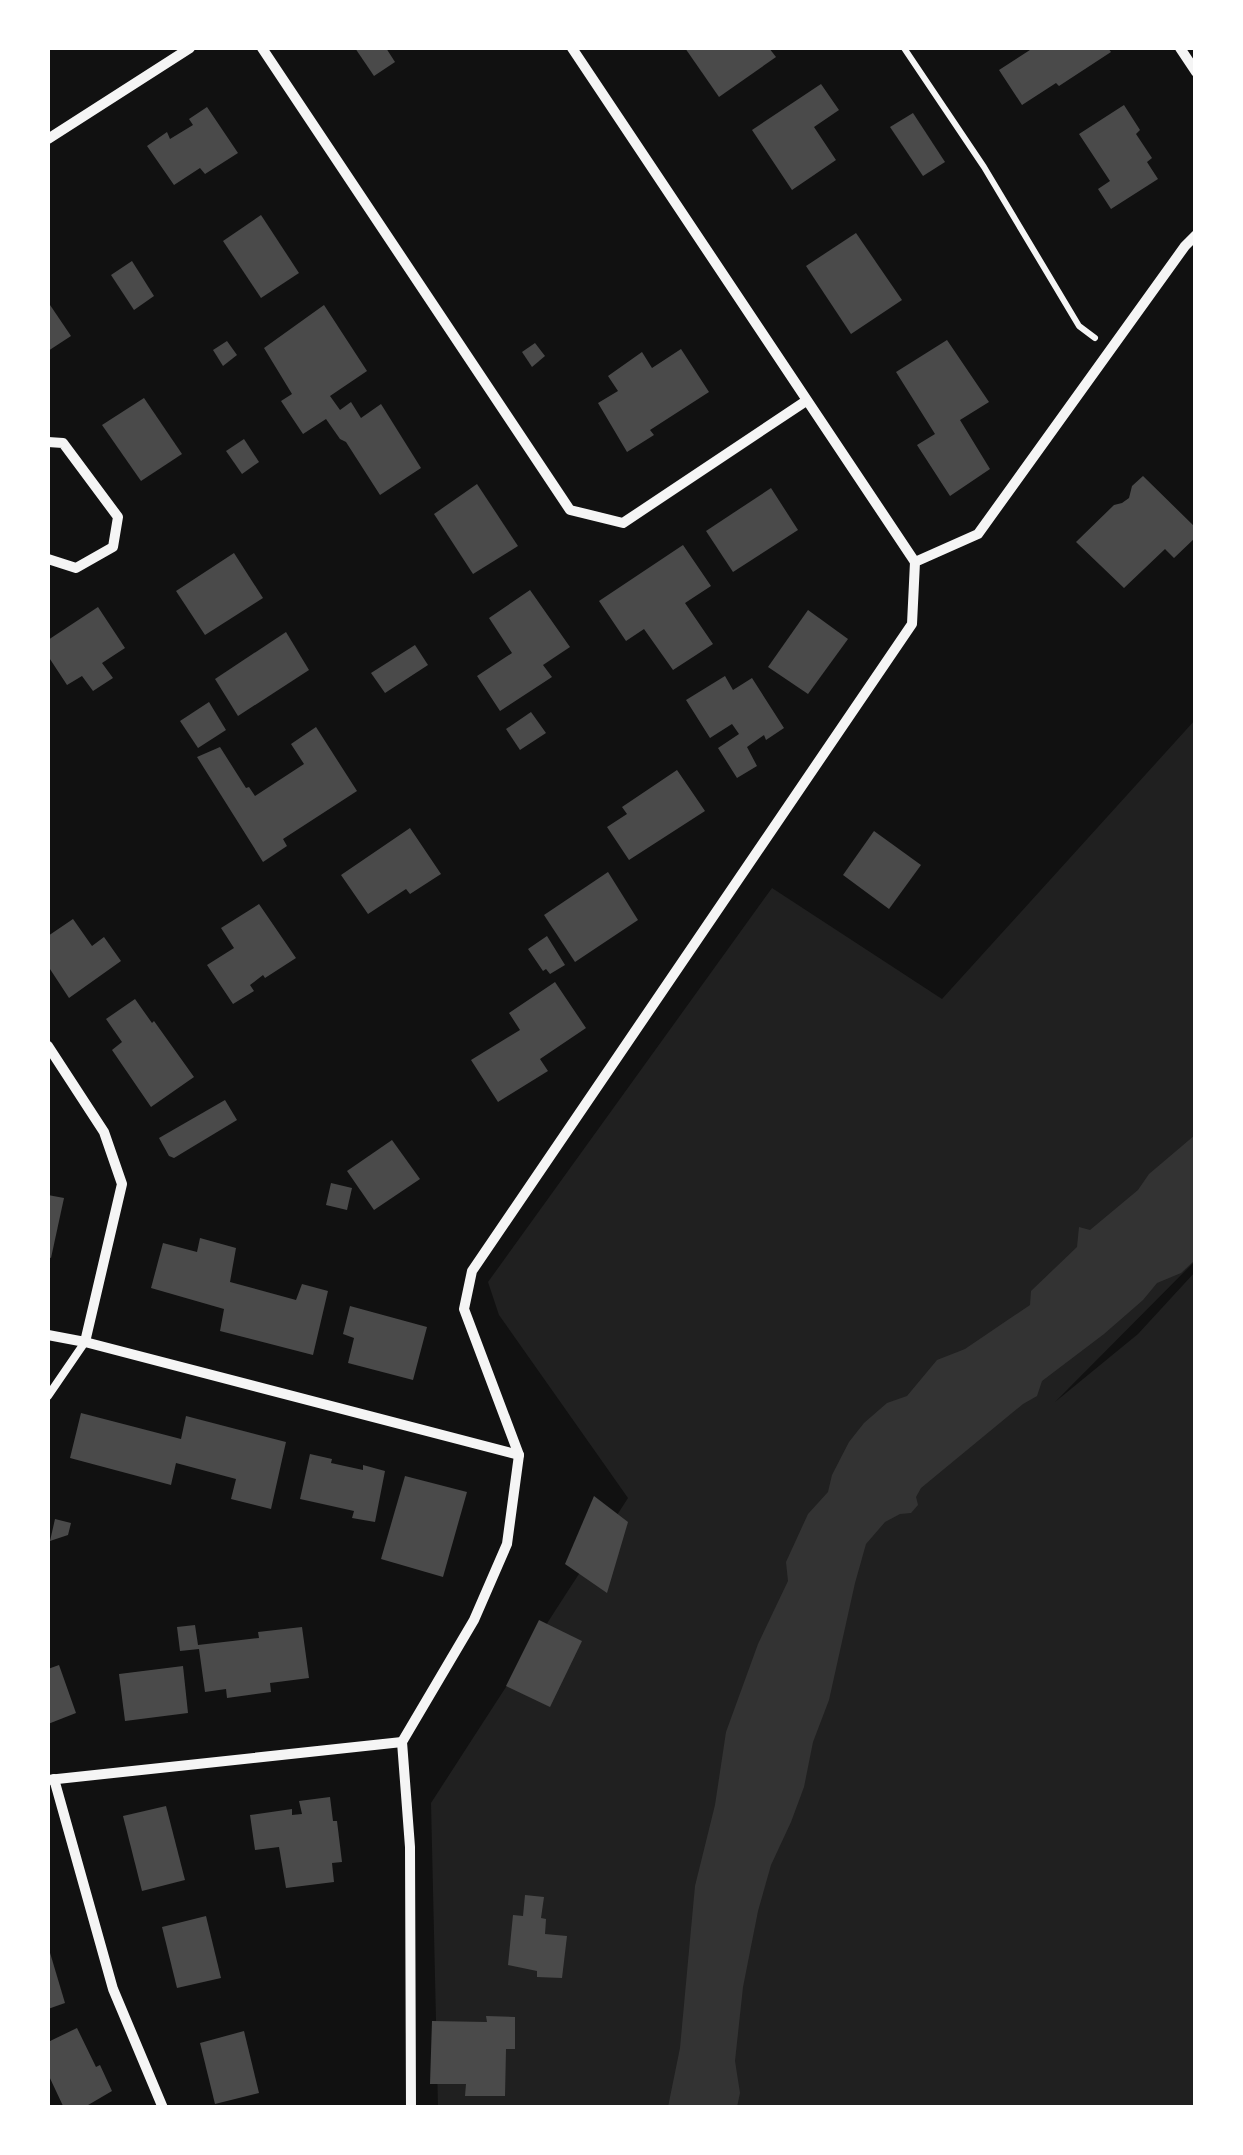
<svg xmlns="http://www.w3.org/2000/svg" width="1243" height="2155" viewBox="0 0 1243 2155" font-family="Jost,sans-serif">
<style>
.green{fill:#202020}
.water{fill:#333}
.building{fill:#4a4a4a}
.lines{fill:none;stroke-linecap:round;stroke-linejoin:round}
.path{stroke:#f5f5f5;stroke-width:6}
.service{stroke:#f5f5f5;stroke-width:8}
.minor{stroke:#f5f5f5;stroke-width:10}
</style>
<rect width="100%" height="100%" fill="#111"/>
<polygon class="green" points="1195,720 1195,1261 1055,1402 1138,1334 1195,1272 1195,2107 438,2107 431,1803 628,1498 499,1315 488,1282 772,888 942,999"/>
<polygon class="water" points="1195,1135 1195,1260 1181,1273 1157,1283 1143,1300 1104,1334 1042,1381 1037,1396 1023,1404 921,1488 916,1497 918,1505 911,1513 900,1514 885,1522 866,1544 855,1583 829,1700 813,1742 804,1787 791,1822 771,1865 758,1911 743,1987 735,2061 740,2093 737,2107 668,2107 680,2048 695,1886 715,1805 726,1732 758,1644 788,1581 786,1562 808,1514 828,1492 832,1475 849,1442 864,1423 887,1403 907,1396 937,1360 965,1349 1030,1305 1031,1291 1077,1247 1079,1227 1090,1230 1138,1190 1149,1174"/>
<g class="building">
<polygon points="355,48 386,48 395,62 374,76"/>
<polygon points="685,48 769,48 776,57 719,97"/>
<polygon points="1033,48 1108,48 1111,52 1059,86 1056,83 1022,105 999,70"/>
<polygon points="821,84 839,110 814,127 836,160 792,190 752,130"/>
<polygon points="1124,105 1140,130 1136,134 1152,158 1147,162 1158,179 1111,209 1098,189 1110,181 1079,134"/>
<polygon points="207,107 238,153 205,174 200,168 174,185 147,146 167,132 170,139 193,125 189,119"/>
<polygon points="913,113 945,162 923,176 890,127"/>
<polygon points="261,215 299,273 261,298 223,241"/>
<polygon points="856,233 902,300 851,334 806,266"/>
<polygon points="132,261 154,296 134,310 111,275"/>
<polygon points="48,302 71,336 48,351"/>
<polygon points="324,305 367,371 330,396 340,410 351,402 361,418 381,404 421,468 380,495 346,442 340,439 326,419 303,434 281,401 292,394 264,348"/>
<polygon points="947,340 989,402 960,420 990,469 950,496 917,445 935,434 896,372"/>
<polygon points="227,341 237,355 223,366 213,350"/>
<polygon points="535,343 545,356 532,367 522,352"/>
<polygon points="681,349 709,392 650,430 654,435 627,452 598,403 618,391 608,376 642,352 652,368"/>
<polygon points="144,398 182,454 141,481 102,425"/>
<polygon points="244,439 259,462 242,474 226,451"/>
<polygon points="1143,476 1196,528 1196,537 1174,558 1165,549 1124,588 1076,542 1114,505 1122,503 1129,498 1132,486"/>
<polygon points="477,484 518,546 473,574 434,514"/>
<polygon points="771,488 798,530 733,572 706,531"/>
<polygon points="683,545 711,586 685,603 713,644 673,670 644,629 626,641 599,601"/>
<polygon points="234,553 263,598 205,635 176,591"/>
<polygon points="530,590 570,647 543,665 552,677 500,711 477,676 512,653 489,618"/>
<polygon points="98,607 125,648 102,663 113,678 93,691 82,676 67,685 48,656 48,640"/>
<polygon points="808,610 848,639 808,694 768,667"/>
<polygon points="286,632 309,670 238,716 215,679"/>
<polygon points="415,645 428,665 385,693 371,673"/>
<polygon points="725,676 733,690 752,678 784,728 766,740 764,735 747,747 757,766 737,778 718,748 739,734 732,724 710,738 686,700"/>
<polygon points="209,702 226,730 198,748 180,721"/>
<polygon points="531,712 546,733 520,750 506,729"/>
<polygon points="316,727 357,791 283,839 287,846 263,862 197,757 220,747 246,788 249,787 255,796 304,764 291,744"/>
<polygon points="677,770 705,811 629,860 607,827 627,814 622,807"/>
<polygon points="410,828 441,874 410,894 406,889 368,914 341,875"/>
<polygon points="874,831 921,865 889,909 843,875"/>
<polygon points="608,872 638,920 575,962 544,915"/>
<polygon points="259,904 296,958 265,978 263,975 250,985 254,991 233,1004 207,965 234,948 221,928"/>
<polygon points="73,919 92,946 104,937 121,961 69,998 48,966 48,936"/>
<polygon points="547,936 565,965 550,974 546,969 543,971 528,949"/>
<polygon points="555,982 586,1028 540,1059 548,1071 498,1102 471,1060 520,1030 509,1013"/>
<polygon points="135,999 152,1023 154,1021 194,1077 151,1107 112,1050 122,1042 106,1019"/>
<polygon points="225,1100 237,1120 174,1158 169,1156 159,1138"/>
<polygon points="392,1140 420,1179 374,1210 347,1171"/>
<polygon points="331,1183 352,1188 347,1210 326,1205"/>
<polygon points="48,1195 64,1198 51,1258 48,1257"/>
<polygon points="200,1238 236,1248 230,1282 296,1300 302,1284 328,1291 313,1355 220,1331 224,1309 151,1288 163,1243 197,1252"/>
<polygon points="350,1306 427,1327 413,1380 348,1363 354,1338 343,1334"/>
<polygon points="81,1413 181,1439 186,1416 286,1442 271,1509 231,1499 236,1479 176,1463 171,1485 70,1458"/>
<polygon points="310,1454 332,1459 331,1463 363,1470 363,1465 385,1471 375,1522 352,1518 354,1511 300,1499"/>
<polygon points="405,1476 467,1492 443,1577 381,1559"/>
<polygon points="594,1496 628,1522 607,1593 565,1564"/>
<polygon points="55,1519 71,1523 68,1535 50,1541"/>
<polygon points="539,1620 582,1641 550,1707 506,1686"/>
<polygon points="195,1625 198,1645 259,1638 258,1632 302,1627 309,1678 270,1683 271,1692 227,1698 226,1689 205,1692 199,1649 180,1651 177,1627"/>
<polygon points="59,1665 76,1713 48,1724 48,1669"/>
<polygon points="183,1666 188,1713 125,1721 119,1674"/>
<polygon points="330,1797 333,1821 337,1821 342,1862 332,1863 334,1882 286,1888 279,1847 255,1850 250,1815 292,1809 292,1815 302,1814 299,1801"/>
<polygon points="166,1806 185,1880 142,1891 123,1816"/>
<polygon points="525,1895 544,1897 541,1918 546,1919 545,1934 567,1936 562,1978 537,1977 537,1971 508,1965 513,1915 523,1916"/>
<polygon points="206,1916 221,1978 177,1988 162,1927"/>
<polygon points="48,1946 65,2003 48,2009"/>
<polygon points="486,2016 515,2017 515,2049 506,2049 505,2096 465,2096 466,2084 430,2084 432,2021 487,2022"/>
<polygon points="77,2028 96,2067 100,2065 112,2091 83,2108 64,2108 48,2074 48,2042"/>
<polygon points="244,2031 259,2093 215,2104 200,2043"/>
</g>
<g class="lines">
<polyline class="path" points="904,48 984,167 1079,326 1095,338"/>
<polyline class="service" points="48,1396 85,1342"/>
<g class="minor">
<polyline points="262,48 570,510 623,523 806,401"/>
<polyline points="572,48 915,562"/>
<polyline points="1180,48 1196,72"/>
<polyline points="48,139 190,48"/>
<polyline points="48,442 63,443 118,517 113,547 76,568 48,559"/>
<polyline points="48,1046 104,1132 122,1184 85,1342"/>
<polyline points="48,1335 85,1342 519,1455"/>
<polyline points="54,1779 113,1989 163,2108"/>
<polyline points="48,1780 402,1742"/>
<polyline points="411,2108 410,1847 402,1742 474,1620 507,1544 519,1455 464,1309 472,1271 912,624 915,562 978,534 1185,246 1196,235"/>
</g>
</g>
<rect width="1243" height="2155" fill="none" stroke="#ffffff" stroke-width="100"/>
</svg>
